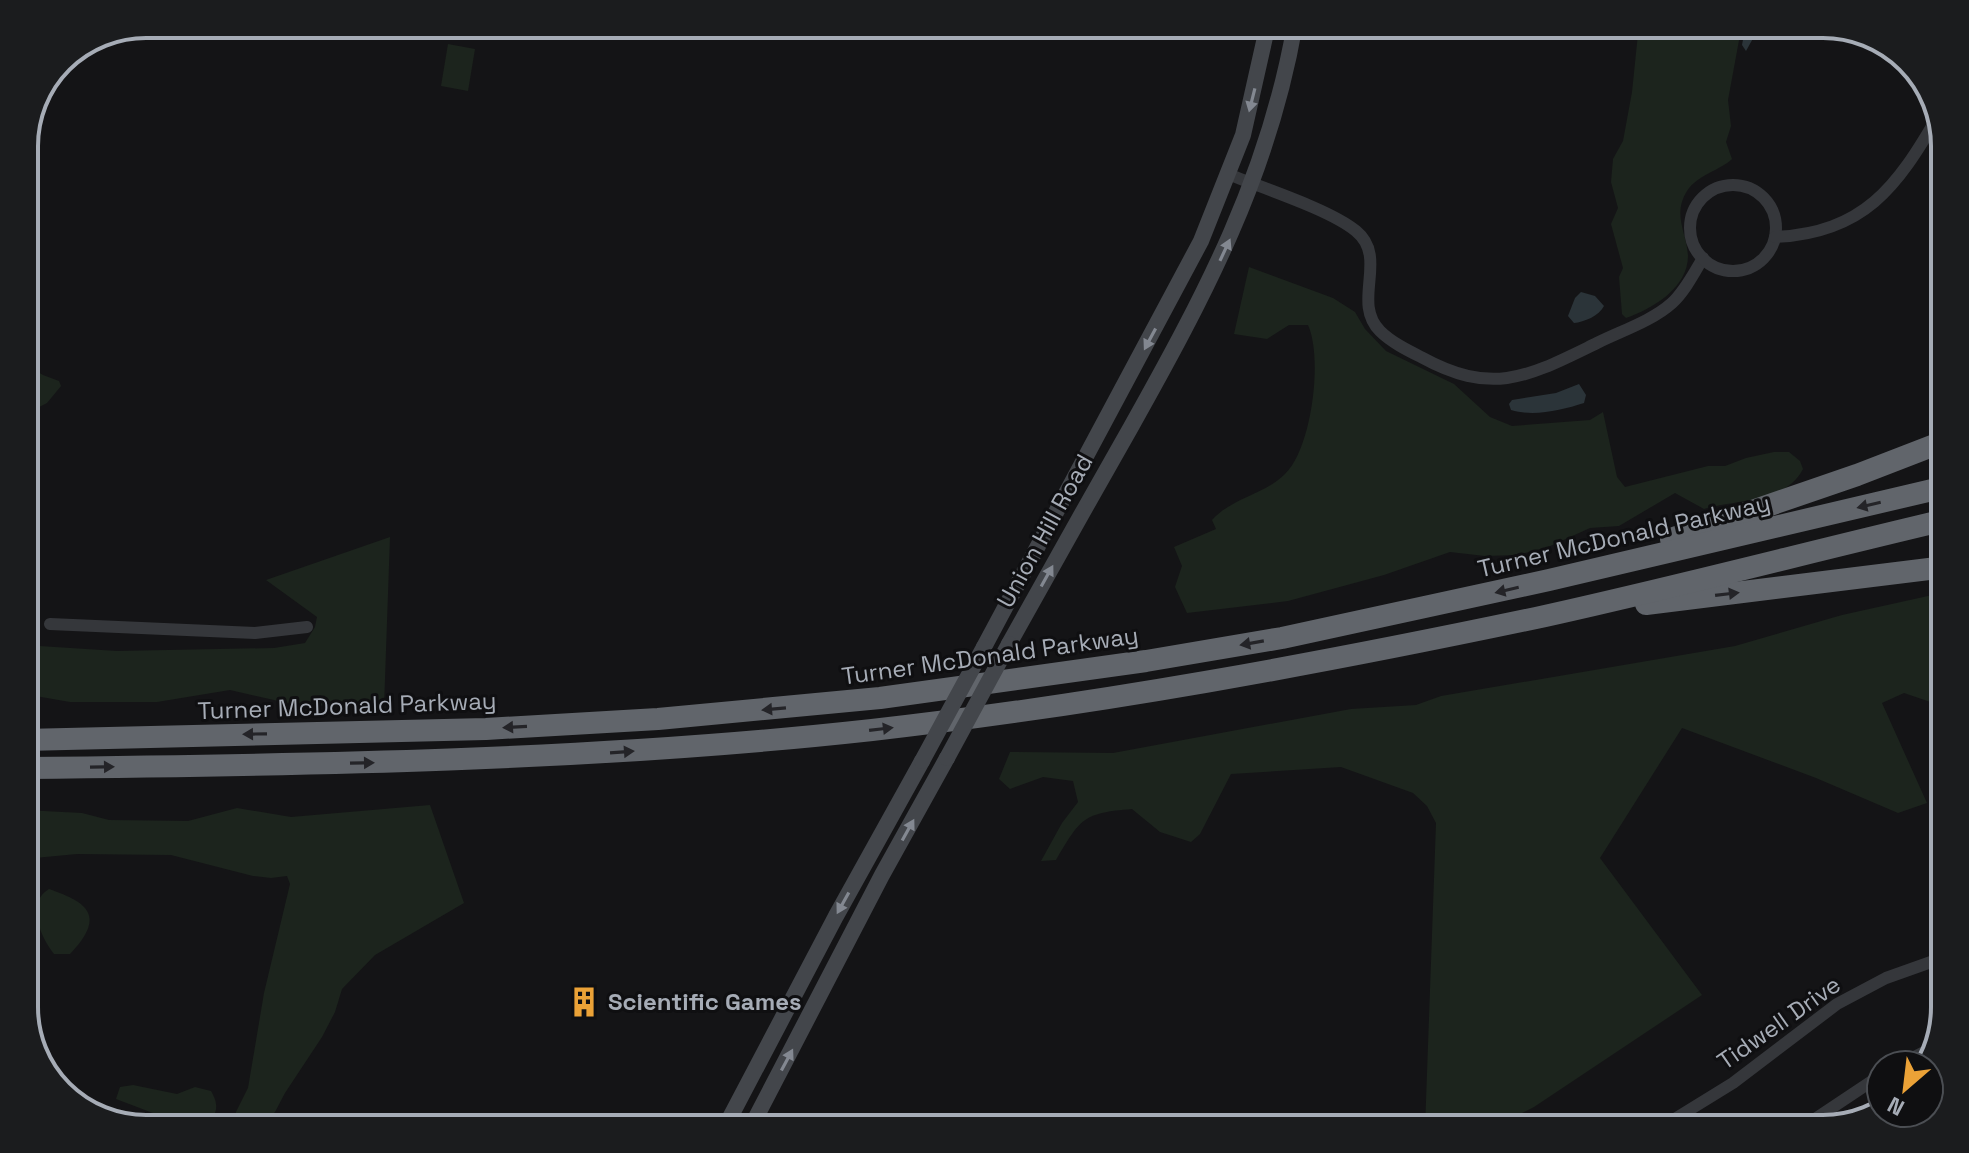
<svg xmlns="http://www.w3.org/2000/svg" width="1969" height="1153" viewBox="0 0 1969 1153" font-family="'Space Grotesk',sans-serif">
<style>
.green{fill:#1c241d}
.water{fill:#2b3439}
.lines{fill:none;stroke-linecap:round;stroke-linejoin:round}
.street{stroke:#35373b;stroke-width:12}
.secondary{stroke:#43464b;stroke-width:16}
.highway{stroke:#61656b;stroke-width:22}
.secondary-bridge{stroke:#43464b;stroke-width:16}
.oneway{fill:#838891}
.oneway2{fill:#242428}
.labels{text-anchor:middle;stroke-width:6;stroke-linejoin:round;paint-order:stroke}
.street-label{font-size:24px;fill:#a6acb6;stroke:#0f0f11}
.poi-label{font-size:24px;font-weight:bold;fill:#a6acb6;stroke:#0f0f11;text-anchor:start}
.rim{fill:none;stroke:#a6acb6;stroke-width:4}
</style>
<rect width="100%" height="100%" fill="#141416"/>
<g class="green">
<path d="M1639 24H1742L1728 100 1731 126 1726 142 1732 159C1719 171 1697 175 1687 191 1672 215 1687 233 1688 256 1688 288 1652 309 1626 318L1622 314 1619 277 1623 268 1611 224 1618 208 1611 182 1613 159 1623 141 1632 92Z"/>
<polygon points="448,44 475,49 468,91 441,86"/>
<path d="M1249 267 1333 298 1355 312 1365 329 1386 351 1454 384 1490 417 1512 426 1590 420 1603 412 1617 477 1625 487 1708 466H1725L1746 458 1774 452H1789L1800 461 1803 469C1786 503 1737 499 1704 509L1675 493 1619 526 1590 528 1548 547 1517 555 1485 556 1450 552 1384 575 1288 601 1187 613 1175 587 1182 566 1174 547 1216 529 1212 520C1233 497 1264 495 1285 474 1312 448 1323 358 1308 325H1289L1267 339 1234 334Z"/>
<polygon points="24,364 43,375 59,381 61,386 47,403 37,408 24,403"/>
<polygon points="390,537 384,707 296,705 230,690 157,702 70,702 24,694 24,645 117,651 274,648 305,643 315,627 317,617 266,580"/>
<path d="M1928 596 1945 597V707L1904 693 1882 703 1927 803 1898 813 1816 778 1682 728 1600 858 1702 995 1534 1107 1491 1129H1425L1436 823 1427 806 1413 793 1341 767 1231 774 1200 834 1191 842 1160 832 1132 809C1083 813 1081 818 1056 860L1041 861 1062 823 1078 802 1073 781 1043 777 1010 789 999 779 1010 752 1113 753 1351 709 1416 705 1441 696 1735 646 1842 615Z"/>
<polygon points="430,805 464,903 375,955 342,989 335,1012 322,1037 285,1093 275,1112 257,1129 232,1129 236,1112 248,1088 264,993 290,884 287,876 271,878 253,876 171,855 77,854 24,859 24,810 82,813 109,820 188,821 237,808 291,817"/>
<path d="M49 889C90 903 105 917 70 954H54C40 937 26 902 49 889Z"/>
<path d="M133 1085 177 1094 195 1087 211 1091C219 1105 218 1113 207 1124L166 1118 116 1099 120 1087Z"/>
</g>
<g class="water">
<polygon points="1746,24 1761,24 1746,51 1742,45"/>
<path d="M1581 292 1595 296 1604 306C1599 316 1584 322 1574 323L1568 316 1575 298Z"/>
<path d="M1579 384 1586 395 1584 403C1562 410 1534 417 1511 410L1509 404 1512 400 1556 393Z"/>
</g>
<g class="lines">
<g class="street">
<path d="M1228 174C1262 188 1329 209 1356 231 1389 258 1351 302 1380 331 1391 342 1407 350 1421 357 1494 397 1529 376 1597 343 1621 331 1652 321 1672 303 1685 291 1694 273 1703 258"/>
<circle cx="1733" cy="228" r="43"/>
<path d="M1775 237C1864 233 1897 187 1938 116"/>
<polyline points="50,624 255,633 307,627"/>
<polyline points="1898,1065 1934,1047"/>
<polyline points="86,1113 121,1119 158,1129"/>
<polyline points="1640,1129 1673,1120 1733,1083 1837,1004 1886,978 1945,957"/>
<polyline points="1800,1129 1881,1075"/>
</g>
<g class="secondary">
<path d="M1009 644C1049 572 1090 499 1131 427 1205 295 1269 175 1295 24"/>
<polyline points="984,647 1201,241 1243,135 1268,24"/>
<polyline points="724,1129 836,916 922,761"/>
<polyline points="750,1129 882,875 947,758"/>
</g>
<g class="highway">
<polyline points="1671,539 1857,475 1945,441"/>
<polyline points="1646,604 1945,567"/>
<polyline points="24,740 486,729 658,719 880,698 1146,661 1282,638 1549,580 1945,487"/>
<path d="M24 768C308 765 591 761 872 730 1096 705 1317 664 1536 618 1673 588 1809 552 1945 520"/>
</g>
<g class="secondary-bridge">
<polyline points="947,758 1009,644"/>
<polyline points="922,761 984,647"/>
</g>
</g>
<defs><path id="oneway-solid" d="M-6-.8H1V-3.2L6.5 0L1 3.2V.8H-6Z" transform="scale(2)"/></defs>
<g class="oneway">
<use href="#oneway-solid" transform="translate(1252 100) rotate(104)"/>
<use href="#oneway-solid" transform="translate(1225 250) rotate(-65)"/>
<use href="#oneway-solid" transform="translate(1150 339) rotate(118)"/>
<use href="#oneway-solid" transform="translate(1047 576) rotate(-61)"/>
<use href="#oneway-solid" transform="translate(908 830) rotate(-61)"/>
<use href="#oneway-solid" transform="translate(843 903) rotate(119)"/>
<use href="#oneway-solid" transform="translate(787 1060) rotate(-62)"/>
</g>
<g class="oneway2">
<use href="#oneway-solid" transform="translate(1869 505) rotate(167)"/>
<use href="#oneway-solid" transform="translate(1507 590) rotate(167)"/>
<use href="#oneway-solid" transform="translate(1727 594) rotate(-7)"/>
<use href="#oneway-solid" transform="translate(1252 643) rotate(170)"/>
<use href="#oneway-solid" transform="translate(774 709) rotate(175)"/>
<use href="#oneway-solid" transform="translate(515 727) rotate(177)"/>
<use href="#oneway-solid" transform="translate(881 729) rotate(-7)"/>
<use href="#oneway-solid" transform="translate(255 734) rotate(179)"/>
<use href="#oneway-solid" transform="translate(622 752) rotate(-4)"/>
<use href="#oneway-solid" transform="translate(362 763) rotate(-1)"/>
<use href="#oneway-solid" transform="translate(102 767) rotate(-1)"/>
</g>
<defs>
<g id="building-bare" transform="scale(2.4)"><path d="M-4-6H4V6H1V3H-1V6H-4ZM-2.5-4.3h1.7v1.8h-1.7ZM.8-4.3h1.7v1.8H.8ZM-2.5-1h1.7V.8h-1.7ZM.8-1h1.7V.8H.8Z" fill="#eba237" stroke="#0f0f11" stroke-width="2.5" paint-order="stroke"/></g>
</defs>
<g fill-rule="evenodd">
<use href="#building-bare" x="584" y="1002"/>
</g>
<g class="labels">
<g class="street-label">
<text transform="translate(1045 531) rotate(-61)" y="8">Union Hill Road</text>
<text transform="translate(1624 536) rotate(-13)" y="8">Turner McDonald Parkway</text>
<text transform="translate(990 656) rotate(-8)" y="8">Turner McDonald Parkway</text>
<text transform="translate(347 706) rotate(-2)" y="8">Turner McDonald Parkway</text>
<text transform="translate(1779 1023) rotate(-35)" y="8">Tidwell Drive</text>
</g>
<g class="poi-label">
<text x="608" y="1010">Scientific Games</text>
</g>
</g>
<path d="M0 0H1969V1153H0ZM146 38H1823A108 108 0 0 1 1931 146V1007A108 108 0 0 1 1823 1115H146A108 108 0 0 1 38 1007V146A108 108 0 0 1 146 38Z" fill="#1b1c1e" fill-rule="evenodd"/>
<path class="rim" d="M146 38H1823A108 108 0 0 1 1931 146V1007A108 108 0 0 1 1823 1115H146A108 108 0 0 1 38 1007V146A108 108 0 0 1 146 38Z"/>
<g transform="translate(1905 1089) rotate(208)"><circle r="38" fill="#0f0f11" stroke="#4b4e53" stroke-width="2"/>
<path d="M0-6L14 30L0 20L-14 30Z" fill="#eba237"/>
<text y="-12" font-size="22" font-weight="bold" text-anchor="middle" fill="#a6acb6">N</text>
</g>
</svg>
